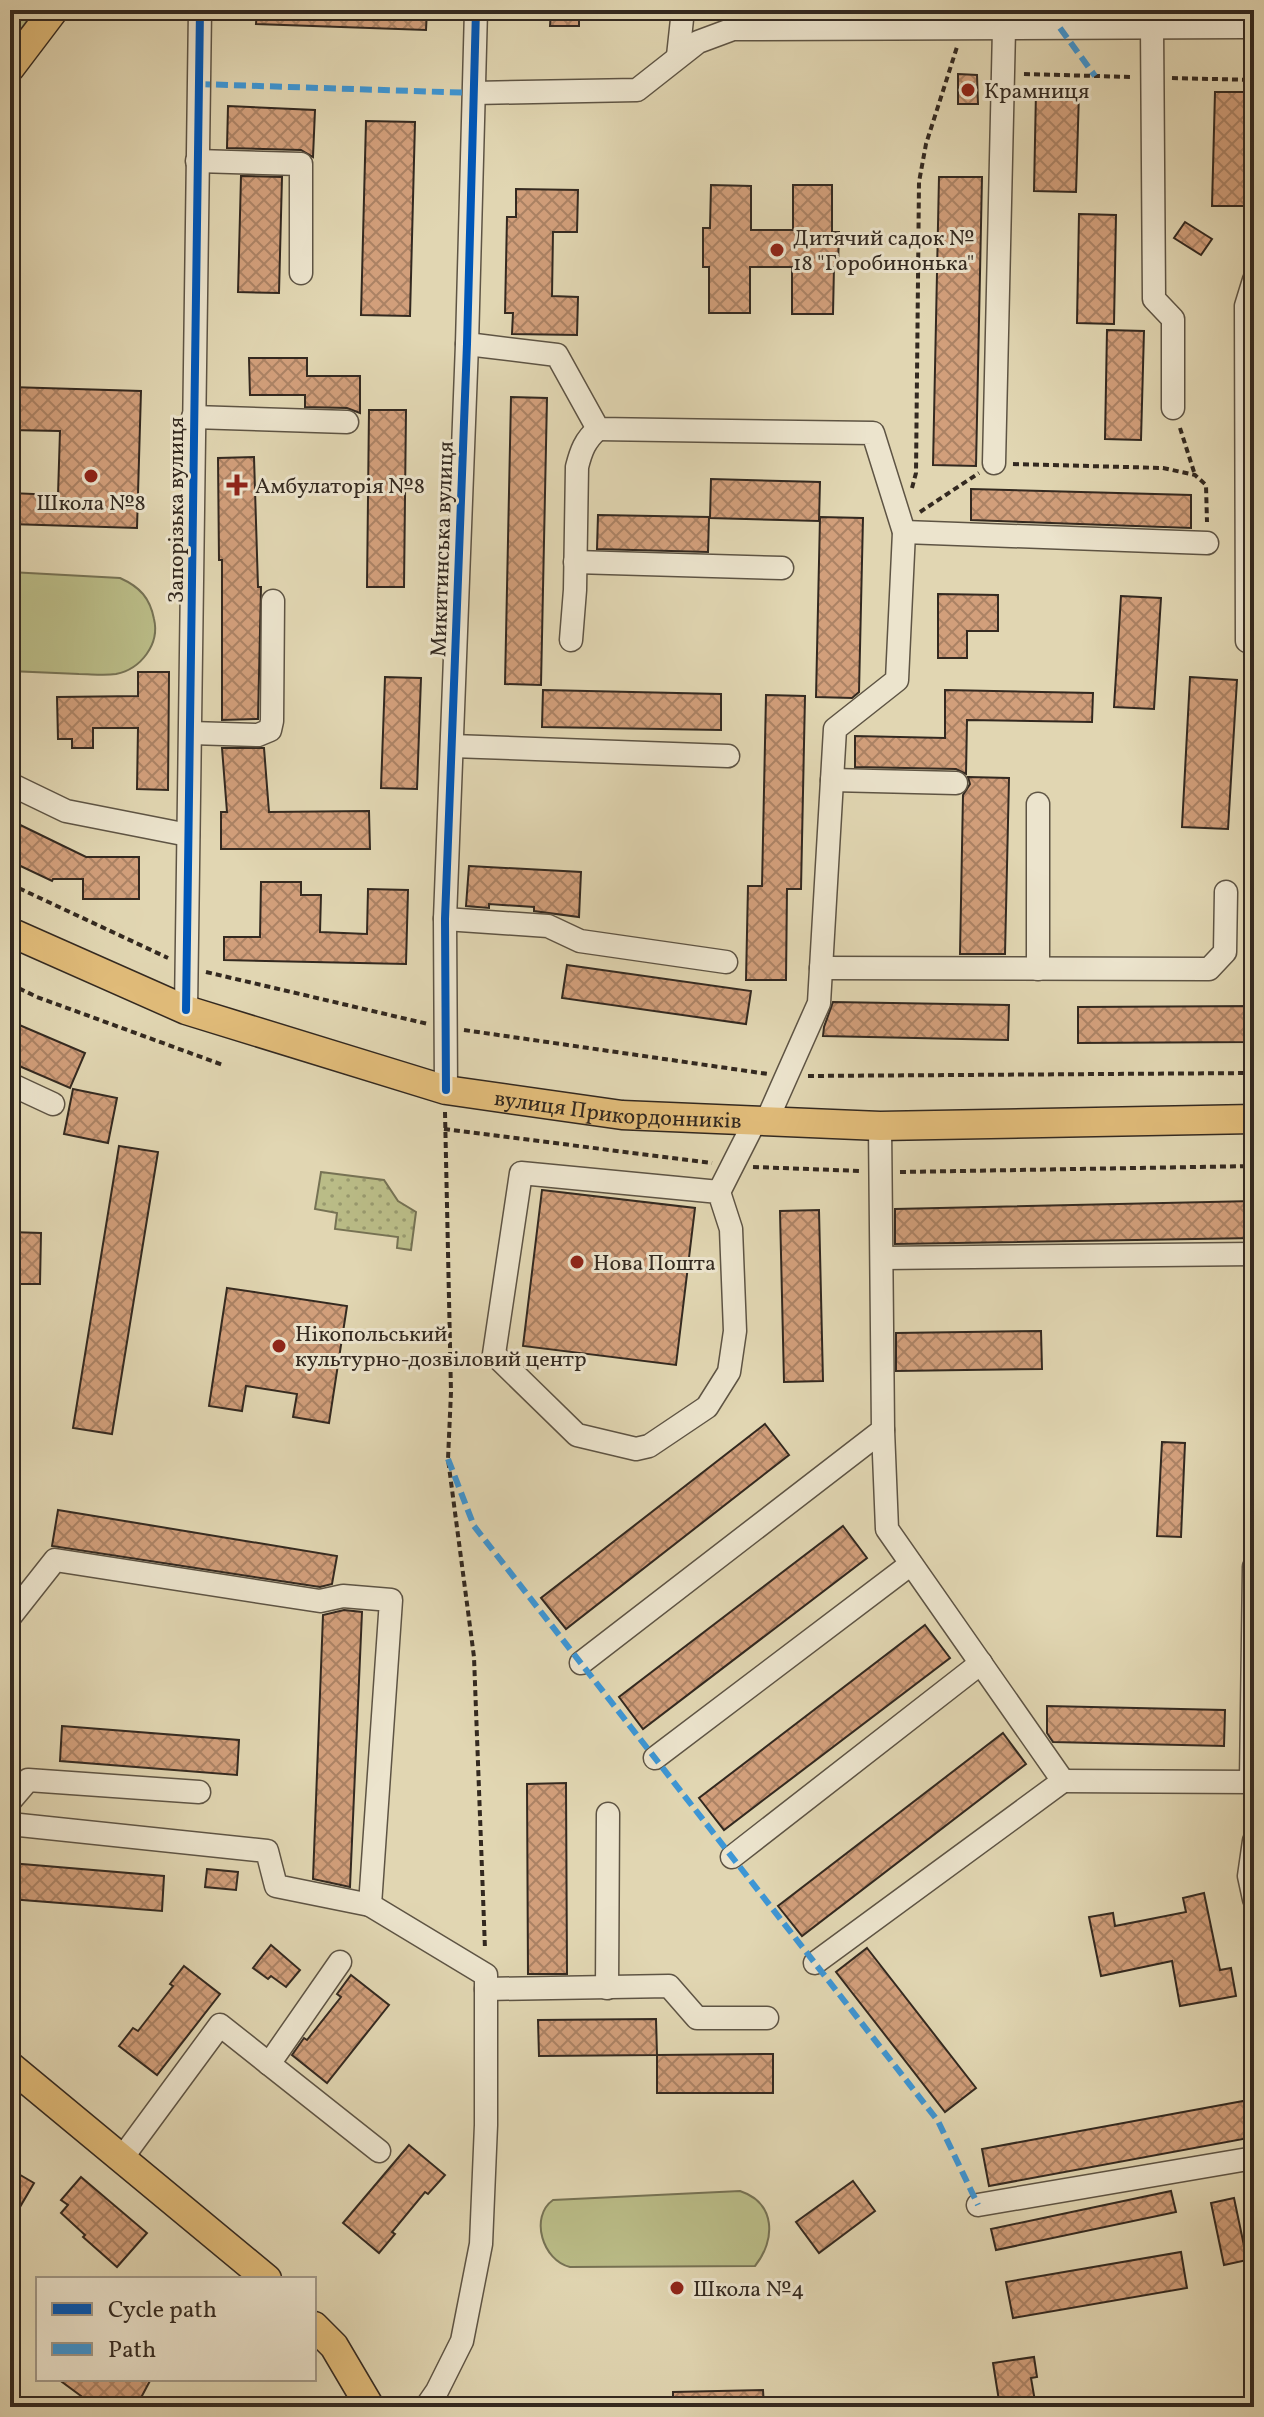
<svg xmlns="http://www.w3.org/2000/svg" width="1264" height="2417" viewBox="0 0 1264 2417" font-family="Vollkorn,serif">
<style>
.grass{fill:url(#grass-dots);stroke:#767254;stroke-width:2}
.green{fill:#babc87;stroke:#767254;stroke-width:2}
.building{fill:url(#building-cross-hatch);stroke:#332920;stroke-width:2}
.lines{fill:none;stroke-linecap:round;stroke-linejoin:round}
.minor-casing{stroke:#5e5444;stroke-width:25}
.major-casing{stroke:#332920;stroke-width:31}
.path{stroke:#332920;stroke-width:4;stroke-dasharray:6 4;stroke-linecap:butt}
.minor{stroke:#ece4cd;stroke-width:22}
.major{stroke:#e0bb79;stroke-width:28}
.quiet{stroke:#3d96d5;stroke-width:6;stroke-dasharray:12 6;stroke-linecap:butt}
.cycleway-casing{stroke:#ece4cd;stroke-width:13}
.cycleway{stroke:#0057b8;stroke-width:8}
.poi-dot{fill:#8f2418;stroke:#ece4cd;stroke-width:3}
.labels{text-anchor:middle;stroke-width:6;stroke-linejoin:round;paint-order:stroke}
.poi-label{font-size:22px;fill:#332920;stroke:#ece4cd;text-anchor:start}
.street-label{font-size:22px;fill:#332920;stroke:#ece4cd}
</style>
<defs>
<pattern id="grass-dots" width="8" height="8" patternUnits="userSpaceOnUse" patternTransform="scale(2)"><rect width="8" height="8" fill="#babc87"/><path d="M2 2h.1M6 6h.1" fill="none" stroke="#98996e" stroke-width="1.8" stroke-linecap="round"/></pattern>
<pattern id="building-cross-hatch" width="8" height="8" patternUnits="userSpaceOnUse" patternTransform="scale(2)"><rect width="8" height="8" fill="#d29f7b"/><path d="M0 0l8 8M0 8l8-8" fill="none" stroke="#ab8264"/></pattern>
</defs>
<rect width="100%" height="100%" fill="#e1d6b2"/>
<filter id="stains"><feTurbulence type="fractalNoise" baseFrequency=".0025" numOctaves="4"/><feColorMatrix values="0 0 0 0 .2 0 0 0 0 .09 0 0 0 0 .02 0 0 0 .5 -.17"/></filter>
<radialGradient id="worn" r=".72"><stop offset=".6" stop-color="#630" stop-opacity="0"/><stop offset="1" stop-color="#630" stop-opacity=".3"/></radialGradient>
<polygon class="grass" points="321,1172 384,1180 398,1201 416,1212 411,1250 397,1248 398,1237 335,1229 337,1213 315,1209"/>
<g class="green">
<polygon points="10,10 35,10 10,44"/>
<path d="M10 572 120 578C140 587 150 598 154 619 160 644 141 669 116 674 104 676 91 674 79 674 56 673 33 672 10 671Z"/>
<path d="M740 2191C776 2203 776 2240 755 2266L570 2267C543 2261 529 2217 553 2200Z"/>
</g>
<g class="building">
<polygon points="257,10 427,10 426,30 256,24"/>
<polygon points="551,10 579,10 579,26 550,26"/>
<polygon points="958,74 977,75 978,104 958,104"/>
<polygon points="1036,91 1079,92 1076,192 1034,191"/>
<polygon points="1215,92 1254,92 1254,206 1212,206"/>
<polygon points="228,106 315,110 313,157 301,150 227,148"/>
<polygon points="366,121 415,122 410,316 361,315"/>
<polygon points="241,176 282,177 279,293 238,292"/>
<polygon points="939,177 982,177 976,466 933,465"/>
<polygon points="711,185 751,186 751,230 793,230 793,185 832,185 832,232 839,232 838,267 834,267 833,314 792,314 792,267 750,267 750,313 709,313 709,267 703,267 703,228 710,228"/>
<polygon points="516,189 578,190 577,232 553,232 552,296 578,297 577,335 512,334 513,313 505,313 507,217 516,217"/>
<polygon points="1079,214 1116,215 1114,324 1077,323"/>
<polygon points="1185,222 1212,239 1201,255 1174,238"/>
<polygon points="1107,330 1144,331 1141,440 1105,439"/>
<polygon points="249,358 307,358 307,376 360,376 360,413 347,408 305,407 305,395 250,395"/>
<polygon points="10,387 141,391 137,528 10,524 10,493 58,495 60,431 10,430"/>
<polygon points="511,397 547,398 541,685 505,684"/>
<polygon points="369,410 406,410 404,587 367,587"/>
<polygon points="254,457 258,587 261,587 258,719 222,720 222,560 219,560 218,458"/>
<polygon points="711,479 820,482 819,521 710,518"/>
<polygon points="971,489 1191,495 1191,528 971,520"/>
<polygon points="598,515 709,517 708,552 597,549"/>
<polygon points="820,517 863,518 859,692 852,698 816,697"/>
<polygon points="938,594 998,595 998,631 967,631 967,658 938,658"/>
<polygon points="1121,596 1161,598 1154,709 1114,707"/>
<polygon points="138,672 169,672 168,790 137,789 138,728 93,728 93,748 72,748 72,739 58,739 57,697 138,696"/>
<polygon points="385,677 421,678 417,789 381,788"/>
<polygon points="1190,677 1237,680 1228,829 1182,827"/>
<polygon points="543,690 721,694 721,730 542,727"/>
<polygon points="945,690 1093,693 1092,722 967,720 966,774 956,769 855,767 855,736 945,738"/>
<polygon points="766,695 805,696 801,889 787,889 786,980 746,980 748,886 762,886"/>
<polygon points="222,748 264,748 269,812 369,811 370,849 221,849 221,812 227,812"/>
<polygon points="968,777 1009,778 1005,954 960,954 963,795 970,784"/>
<polygon points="10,820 86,857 139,857 139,899 83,899 83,879 53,879 52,881 10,861"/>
<polygon points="469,866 581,872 579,917 534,911 534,907 489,904 489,908 466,906"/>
<polygon points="261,882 301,882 301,895 321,895 320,932 367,934 368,889 408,890 406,964 224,960 224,937 260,937"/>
<polygon points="567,965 751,991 746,1024 562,998"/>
<polygon points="833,1002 1009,1005 1008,1040 823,1036 824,1027"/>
<polygon points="1254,1006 1254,1042 1078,1043 1078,1007"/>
<polygon points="10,1021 85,1053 70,1088 10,1062"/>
<polygon points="73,1089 117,1098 108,1143 64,1134"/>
<polygon points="119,1146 158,1152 112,1434 73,1428"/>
<polygon points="542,1190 695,1208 676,1365 523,1346"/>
<polygon points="1254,1201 1254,1238 895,1244 895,1209"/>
<polygon points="819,1210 823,1381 784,1382 780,1211"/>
<polygon points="10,1232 41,1233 40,1284 10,1284"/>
<polygon points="227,1288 347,1306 329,1423 293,1417 297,1394 246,1386 242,1411 209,1406"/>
<polygon points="1041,1331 1042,1369 896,1371 896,1333"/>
<polygon points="765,1424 789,1455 566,1629 541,1598"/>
<polygon points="1162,1442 1185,1443 1181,1537 1157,1536"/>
<polygon points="58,1510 337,1556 332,1584 320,1587 52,1546"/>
<polygon points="843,1526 867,1558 643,1729 619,1697"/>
<polygon points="344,1610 362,1612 350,1887 313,1879 323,1615"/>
<polygon points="925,1625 950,1658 724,1830 699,1798"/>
<polygon points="1047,1706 1225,1710 1224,1746 1053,1742 1047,1733"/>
<polygon points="62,1726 239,1740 237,1775 60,1761"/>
<polygon points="1003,1733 1026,1764 802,1936 778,1906"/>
<polygon points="566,1783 567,1974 528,1974 527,1784"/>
<polygon points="10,1863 164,1876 162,1911 10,1899"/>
<polygon points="207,1869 238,1872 236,1890 205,1887"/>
<polygon points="1204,1893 1220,1970 1231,1968 1236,1996 1180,2006 1172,1961 1101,1976 1089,1917 1113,1913 1115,1926 1186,1912 1183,1898"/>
<polygon points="271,1945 300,1970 286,1987 271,1976 268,1979 253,1968"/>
<polygon points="867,1948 976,2088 945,2112 836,1972"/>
<polygon points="184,1966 220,1994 157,2075 119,2046 133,2028 138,2031 173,1986 170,1984"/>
<polygon points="351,1975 389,2005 327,2083 292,2055 304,2038 307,2040 341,1997 337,1994"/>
<polygon points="656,2019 657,2055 539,2056 538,2020"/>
<polygon points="773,2054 773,2093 657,2093 657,2055"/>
<polygon points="1254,2099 1254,2137 989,2186 982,2149"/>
<polygon points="409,2145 445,2175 428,2194 425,2192 392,2232 395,2234 379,2253 343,2223"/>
<polygon points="10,2169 34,2183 10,2224"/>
<polygon points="81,2177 147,2233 117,2267 83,2237 85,2235 61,2213 68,2205 61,2200"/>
<polygon points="853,2181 875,2211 819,2253 796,2222"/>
<polygon points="1171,2191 1176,2212 996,2250 991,2229"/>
<polygon points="1234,2198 1247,2260 1224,2265 1211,2203"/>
<polygon points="1181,2252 1187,2288 1013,2318 1006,2282"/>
<polygon points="1034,2357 1037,2377 1031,2378 1036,2407 1000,2407 993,2363"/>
<polygon points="58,2379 151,2379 136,2407 96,2407"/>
<polygon points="763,2390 764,2407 673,2407 673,2392"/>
</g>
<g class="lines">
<g class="minor-casing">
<g id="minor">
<polyline points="1152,27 1154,299 1173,319 1173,408"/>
<polyline points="678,56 683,10"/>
<polyline points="474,93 637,90 698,42 733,29 1243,27 1254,24"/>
<polyline points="197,161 301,164 301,273"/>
<polyline points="467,344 557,355 598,429 873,433 904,532 897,680 835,729 819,1003 767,1120"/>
<polyline points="193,417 347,422"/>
<polyline points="994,463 1004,29"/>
<polyline points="904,532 1207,543"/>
<polyline points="575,562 782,568"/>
<path d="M571 640 575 590 577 467C581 451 585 440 598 429"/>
<polyline points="1247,641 1246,306 1254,280"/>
<polyline points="191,733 258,735 270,730 272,721 273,601"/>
<polyline points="452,746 728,756"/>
<polyline points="832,780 956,783"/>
<polyline points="10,784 66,811 188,835"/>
<polyline points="1038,804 1038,969"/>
<polyline points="445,919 548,926 580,941 726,962"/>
<polyline points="821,968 1209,969 1225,952 1226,892"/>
<polyline points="186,1010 200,10"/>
<polyline points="10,1084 53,1104"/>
<polyline points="446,1090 445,919 467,344 476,10"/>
<polyline points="719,1192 731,1229 735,1331 729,1372 707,1407 649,1446 636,1449 577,1435 494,1354 521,1173 719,1192 755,1121"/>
<polyline points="882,1258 1254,1254"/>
<polyline points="10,1617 55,1560 320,1601 343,1596 391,1600 370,1905 486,1975 486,2125 481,2244 462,2341 437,2391 426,2407"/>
<polyline points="581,1663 883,1430 880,1126"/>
<polyline points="655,1758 911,1564"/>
<polyline points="1063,1781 1251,1782 1254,1567"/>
<polyline points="10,1801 28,1780 199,1792"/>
<polyline points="10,1824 267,1851 276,1886 370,1905"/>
<polyline points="1254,1841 1249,1876 1254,1899"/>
<polyline points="732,1857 981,1663"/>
<polyline points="815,1963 1063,1781 887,1529 883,1430"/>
<polyline points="607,1988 608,1814"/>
<polyline points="486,1989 669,1986 697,2018 767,2018"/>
<polyline points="269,2064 340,1962"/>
<polyline points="122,2158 220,2025 379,2151"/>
<polyline points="978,2205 1254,2158"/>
</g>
</g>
<g class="major-casing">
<g id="major">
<polyline points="10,68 54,10"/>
<path id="s1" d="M10 932 186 1010 446 1090 622 1115 880 1126 1254 1119"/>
<polyline points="10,2066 267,2279"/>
<polyline points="314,2326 334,2346 370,2407"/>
</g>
</g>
<g class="path">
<polyline points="1024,74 1132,77"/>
<polyline points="1172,78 1254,80"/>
<polyline points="1180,428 1195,475"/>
<polyline points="1013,464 1163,468 1195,475 1206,485 1207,522"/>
<polyline points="912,488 916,473 919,182 926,144 957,47"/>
<polyline points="920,512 979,473"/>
<polyline points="10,884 168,958"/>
<polyline points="206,972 428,1024"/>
<polyline points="10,984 37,997 223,1065"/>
<polyline points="464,1030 768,1074"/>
<polyline points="808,1076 1254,1073"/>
<polyline points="445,1112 451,1392 448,1459 474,1657 485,1949"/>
<polyline points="444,1129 712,1163"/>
<polyline points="753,1167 860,1171"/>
<polyline points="900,1172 1254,1166"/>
</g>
<use href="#minor" class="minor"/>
<use href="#major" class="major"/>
<g class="quiet">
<polyline points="1060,28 1095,76"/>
<polyline points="198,84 474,93"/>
<polyline points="448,1459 474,1526 938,2121 978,2205"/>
</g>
<g class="cycleway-casing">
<g id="cycleway">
<polyline points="186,1010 200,10"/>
<polyline points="446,1090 445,919 467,344 476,10"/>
</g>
</g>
<use href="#cycleway" class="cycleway"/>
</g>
<g class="poi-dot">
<circle cx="968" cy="90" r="8"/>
<circle cx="777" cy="250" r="8"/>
<circle cx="91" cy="476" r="8"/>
<path d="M233 473h8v8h8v8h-8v8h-8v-8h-8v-8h8z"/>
<circle cx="577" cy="1262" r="8"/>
<circle cx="279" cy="1346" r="8"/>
<circle cx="677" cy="2288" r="8"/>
</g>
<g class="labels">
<g class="poi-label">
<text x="984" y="98">Крамниця</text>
<text x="793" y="245">Дитячий садок №<tspan x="793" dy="25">18 "Горобинонька"</tspan></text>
<text x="255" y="493">Амбулаторія №8</text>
<text x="91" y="510" text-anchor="middle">Школа №8</text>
<text x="593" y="1270">Нова Пошта</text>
<text x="295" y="1341">Нікопольський<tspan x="295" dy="25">культурно-дозвіловий центр</tspan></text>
<text x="693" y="2296">Школа №4</text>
</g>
<g class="street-label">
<text transform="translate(175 510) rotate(-90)" y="8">Запорізька вулиця</text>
<text transform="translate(441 549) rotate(-88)" y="8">Микитинська вулиця</text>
<text dy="8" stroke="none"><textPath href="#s1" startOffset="638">вулиця Прикордонників</textPath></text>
</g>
</g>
<rect width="1264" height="2417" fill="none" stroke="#e1d6b2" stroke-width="40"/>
<rect x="12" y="12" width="1240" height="2393" fill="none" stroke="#332920" stroke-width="4"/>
<rect x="20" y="20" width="1224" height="2377" fill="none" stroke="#332920" stroke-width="2"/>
<rect x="36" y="2277" width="280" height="104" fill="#ece4cd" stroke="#a29988" stroke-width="2"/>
<rect x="52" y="2303" width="40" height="12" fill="#0057b8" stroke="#a29988" stroke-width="2"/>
<text x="108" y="2317" font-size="24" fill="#332920">Cycle path</text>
<rect x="52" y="2343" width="40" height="12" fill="#3d96d5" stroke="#a29988" stroke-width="2"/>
<text x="108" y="2357" font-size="24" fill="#332920">Path</text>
<rect width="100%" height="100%" filter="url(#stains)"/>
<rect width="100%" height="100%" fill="url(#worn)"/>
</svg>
